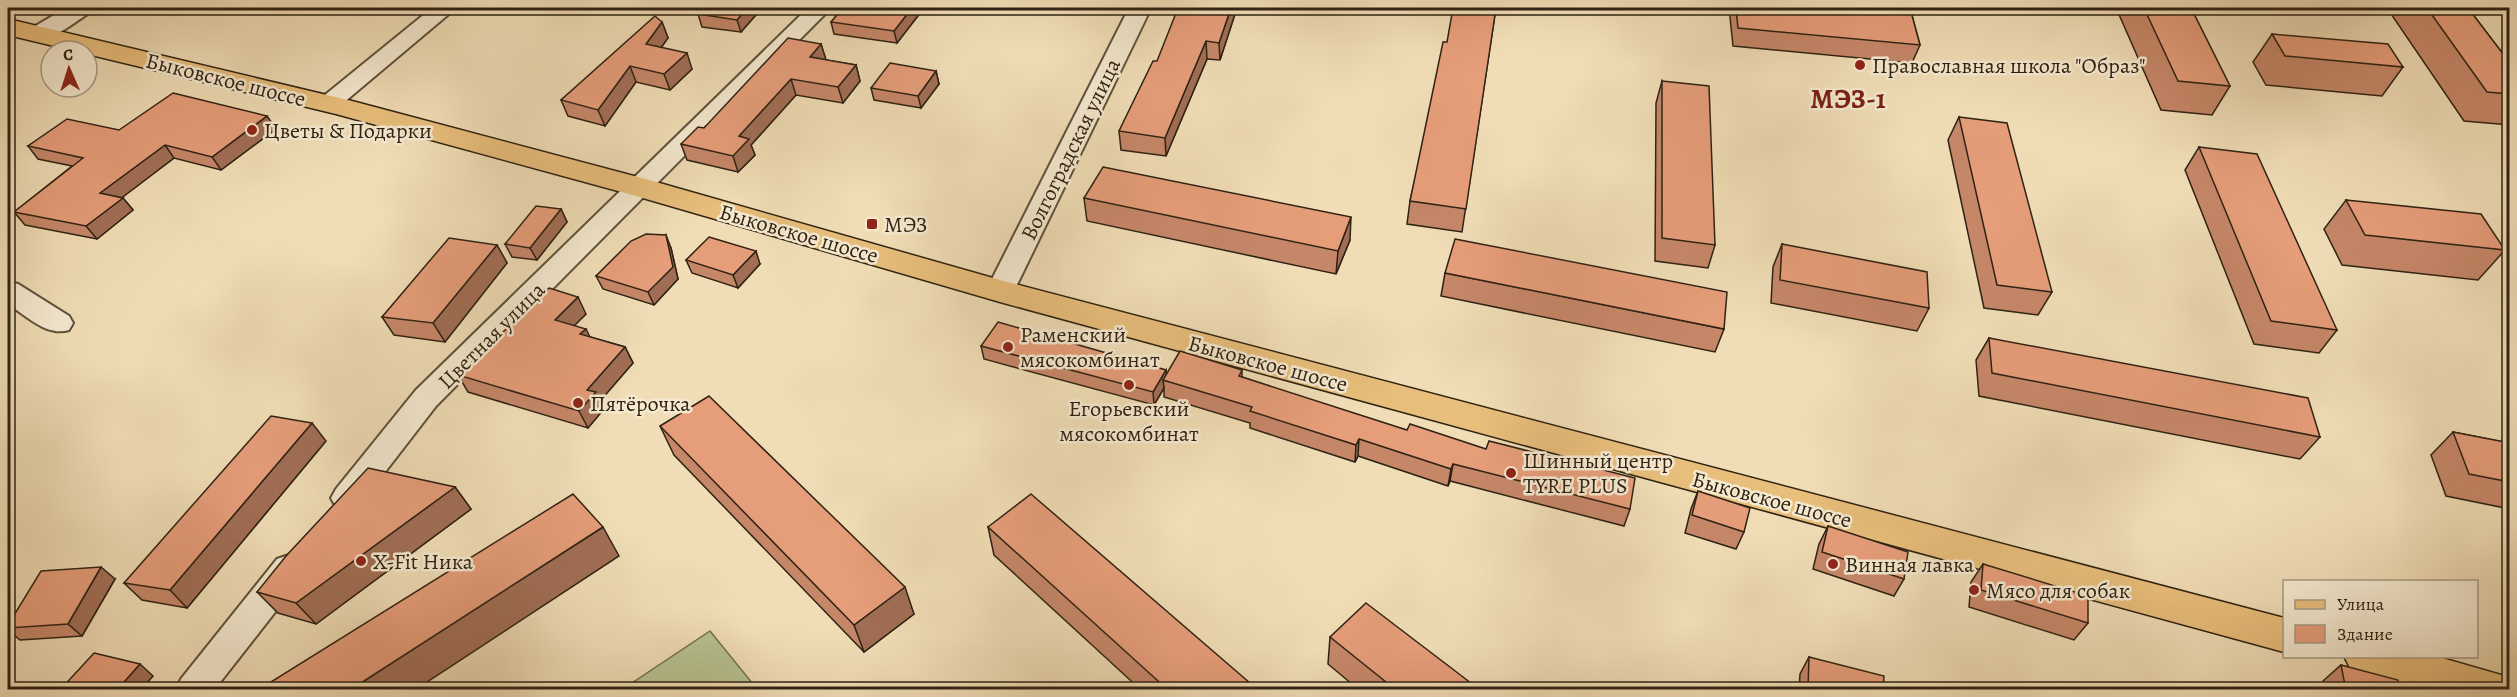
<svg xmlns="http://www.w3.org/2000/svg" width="2517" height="697" viewBox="0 0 2517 697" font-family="Alegreya,serif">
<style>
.green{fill:#b7c290;stroke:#727252;stroke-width:1.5}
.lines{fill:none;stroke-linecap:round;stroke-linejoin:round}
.minor-casing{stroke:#5e513c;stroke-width:4}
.primary-casing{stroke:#2e2213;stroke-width:3}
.minor{fill:#f5e9d0;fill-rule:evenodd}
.primary{fill:#e8be7b;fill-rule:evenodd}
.wall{fill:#c68769;stroke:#2e2213;stroke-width:1.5}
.shaded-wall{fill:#a16e55;stroke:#2e2213;stroke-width:1.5}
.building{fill:#e69d7a;stroke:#2e2213;stroke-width:1.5}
.poi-dot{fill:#8f2418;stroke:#f5e9d0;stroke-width:2}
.labels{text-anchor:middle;stroke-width:5;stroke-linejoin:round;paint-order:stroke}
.poi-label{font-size:22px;fill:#2e2213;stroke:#f5e9d0;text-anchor:start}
.street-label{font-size:22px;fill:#2e2213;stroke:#f5e9d0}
.district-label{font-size:28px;font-weight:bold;fill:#7a1f14;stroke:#f5e9d0}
</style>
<rect width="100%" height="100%" fill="#f0ddb6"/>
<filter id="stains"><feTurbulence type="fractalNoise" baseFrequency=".00333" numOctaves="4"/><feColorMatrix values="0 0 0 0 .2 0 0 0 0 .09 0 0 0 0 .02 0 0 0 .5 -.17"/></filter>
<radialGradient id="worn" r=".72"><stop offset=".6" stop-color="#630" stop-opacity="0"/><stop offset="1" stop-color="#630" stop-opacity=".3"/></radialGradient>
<polygon class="green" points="710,631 757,689 628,690 626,687"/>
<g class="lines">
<g class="minor-casing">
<g id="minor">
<path d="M66 8H92L89 13C73 23 51 43 32 38L29 33 32 28Z"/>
<polygon points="432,8 456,8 336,109 328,111 320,109 316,104 320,99"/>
<polygon points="808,8 831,8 436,406 358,507 347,511 336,507 331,498 336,489 416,390"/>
<polygon points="1129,8 1151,8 1014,291 1010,298 1000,301 990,298 986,291"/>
<path d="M8 281 18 284 69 316 73 323 69 330C47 337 25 315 8 304Z"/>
<polygon points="289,555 301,559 305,569 301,579 214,690 176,690 181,679 277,559"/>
</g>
</g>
<g class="primary-casing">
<g id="primary">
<polygon points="8,19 352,101 649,180 1000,280 2284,618 2284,652 1000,302 629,194 336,114 87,54 87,51 75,51 8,35"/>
<polygon points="2344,656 2435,656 2508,677 2510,690 2424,690 2350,668"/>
</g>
</g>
<use href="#minor" class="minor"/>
<use href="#primary" class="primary"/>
</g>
<g class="wall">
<polygon points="704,8 762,8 741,32 702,27 698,14"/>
<polygon points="843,8 924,8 897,43 834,34 831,22"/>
<polygon points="1237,8 1220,60 1207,59 1166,156 1121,150 1119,131"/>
<polygon points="1496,8 1462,232 1407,224 1410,201 1447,42"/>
<polygon points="1732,8 1910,8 1920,45 1912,63 1733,46 1730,17"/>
<polygon points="2118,8 2191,8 2230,86 2212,115 2161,110 2117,10"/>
<polygon points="2387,8 2468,8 2510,63 2510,125 2464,121"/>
<polygon points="662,22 668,38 661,48 692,69 670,90 636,82 605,126 568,116 561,100"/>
<polygon points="2272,34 2403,67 2382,96 2266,85 2253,62"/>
<polygon points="821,44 826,60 856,65 860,81 843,103 796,95 751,145 755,155 738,172 687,160 681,144"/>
<polygon points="936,71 939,84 921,108 874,100 871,88"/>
<polygon points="1662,81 1715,245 1708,268 1655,261 1656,103"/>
<polygon points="1959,117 2052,292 2038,315 1984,308 1948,140"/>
<polygon points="276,129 221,170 174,158 122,197 133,210 97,239 25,225 14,212 72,166 38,159 28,146"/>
<polygon points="2199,147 2337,330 2319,353 2254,344 2185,170"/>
<polygon points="1084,198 1350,240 1336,274 1087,221"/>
<polygon points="2346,200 2505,250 2478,280 2342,265 2324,229"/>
<polygon points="561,209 567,222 537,260 512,257 505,244"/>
<polygon points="1782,244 1929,308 1917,331 1771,303 1773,267"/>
<polygon points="497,245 507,263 445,342 394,335 382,317"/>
<polygon points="671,248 678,279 654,305 603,289 596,276"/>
<polygon points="686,260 760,264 738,288 692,273"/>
<polygon points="1445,273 1724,329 1715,352 1441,296"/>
<polygon points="586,314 574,325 590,337 625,347 633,363 600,401 604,409 588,428 468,392 458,375"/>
<polygon points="1989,338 2320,437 2300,459 1979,396 1976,360"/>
<polygon points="981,346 1166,370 1166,375 1242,370 1242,377 1630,509 1624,526 1450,481 1448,486 1358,456 1355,462 1250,428 1250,423 1164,397 1164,388 1154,405 984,359"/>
<polygon points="660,426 914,614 864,652 674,455"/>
<polygon points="2453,432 2510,443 2510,509 2446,496 2431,455"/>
<polygon points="326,441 187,608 142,600 124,583"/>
<polygon points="455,487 471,509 316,624 278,613 257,592"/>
<polygon points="1698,491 1744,532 1736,549 1685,533 1691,509"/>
<polygon points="1828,526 1904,579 1894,596 1813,569 1819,544"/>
<polygon points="988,527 1258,690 1141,690 994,555"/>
<polygon points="1983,564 2088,623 2074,640 1969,607 1971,582"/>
<polygon points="115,579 82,636 20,640 8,630 8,625"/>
<polygon points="1330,637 1480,690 1359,690 1328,664"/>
<polygon points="1809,657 1883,690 1799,690 1800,674"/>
<polygon points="2341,665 2400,690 2324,690 2323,681"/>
</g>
<g class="shaded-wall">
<polygon points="747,8 762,8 741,32 737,20"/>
<polygon points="912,8 924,8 897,43 894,31"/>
<polygon points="1231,8 1237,8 1220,60 1219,43"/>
<polygon points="662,22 668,38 652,60 646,44"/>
<polygon points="1206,41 1207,59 1166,156 1165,138"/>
<polygon points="821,44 826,60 810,57"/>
<polygon points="687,53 692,69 670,90 664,74"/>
<polygon points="856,65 860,81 843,103 838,87"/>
<polygon points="630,66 636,82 605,126 598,110"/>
<polygon points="936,71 939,84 921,108 918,96"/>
<polygon points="791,79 796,95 751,145 755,155 738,172 733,156 739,136"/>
<polygon points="267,116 276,129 221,170 212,157"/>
<polygon points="165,145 174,158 111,206 100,193"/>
<polygon points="123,198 133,210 97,239 86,226"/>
<polygon points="561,209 567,222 537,260 530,248"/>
<polygon points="1351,217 1350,240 1336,274 1338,251"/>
<polygon points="666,235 671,248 678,279 654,305 648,292"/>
<polygon points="497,245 507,263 445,342 433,323"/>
<polygon points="756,251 760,264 738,288 733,275"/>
<polygon points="578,297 586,314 563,337 555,320"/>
<polygon points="586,329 594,345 580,334"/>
<polygon points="625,347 633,363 600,401 604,409 588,428 579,411 587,390"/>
<polygon points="1166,370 1167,381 1163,380 1164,388 1154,405 1153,392"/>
<polygon points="312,423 326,441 187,608 170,590"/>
<polygon points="1359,439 1358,456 1355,462 1356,445"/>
<polygon points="1453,464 1450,481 1448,486 1451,469"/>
<polygon points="455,487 471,509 316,624 296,603"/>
<polygon points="603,527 619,556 415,690 350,690"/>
<polygon points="101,567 115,579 82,636 68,624"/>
<polygon points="905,587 914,614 864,652 854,625"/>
<polygon points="140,664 153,676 141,690 117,690"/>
</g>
<g class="building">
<polygon points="704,8 747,8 737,20 698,14"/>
<polygon points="843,8 912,8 894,31 831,22"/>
<polygon points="1178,8 1231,8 1219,43 1206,41 1165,138 1119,131 1153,61 1157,61"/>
<polygon points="1453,8 1496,8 1466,209 1410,201 1443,42 1447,42"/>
<polygon points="1736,8 1824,8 1844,9 1843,8 1910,8 1920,45 1738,28"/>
<polygon points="2144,8 2191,8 2230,86 2178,81"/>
<polygon points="2427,8 2468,8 2510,63 2510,94 2487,92"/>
<polygon points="655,16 662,22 646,44 687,53 664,74 630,66 598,110 561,100"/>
<polygon points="2272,34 2388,44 2403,67 2285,56"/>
<polygon points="788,38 821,44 810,57 856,65 838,87 791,79 739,136 749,139 733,156 681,144 698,127 704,128"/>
<polygon points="890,63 936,71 918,96 871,88"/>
<polygon points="1662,81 1709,86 1715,245 1662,238"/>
<polygon points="173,93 267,116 212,157 165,145 100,193 123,198 86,226 14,212 83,158 28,146 67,119 119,130"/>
<polygon points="1959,117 2007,123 2052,292 1997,285"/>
<polygon points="2199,147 2257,154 2337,330 2271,321"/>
<polygon points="1103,167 1351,217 1338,251 1084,198"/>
<polygon points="2346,200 2481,214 2505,250 2365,235"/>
<polygon points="536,206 561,209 530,248 505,244"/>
<polygon points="646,234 666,235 673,267 648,292 596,276 631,241"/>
<polygon points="709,237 756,251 733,275 686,260"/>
<polygon points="449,238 497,245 433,323 382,317"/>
<polygon points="1455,239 1727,292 1724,329 1445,273"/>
<polygon points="1782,244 1927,272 1929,308 1780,280"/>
<polygon points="549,288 578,297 555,320 586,329 580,334 625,347 587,390 596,392 579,411 458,375"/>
<polygon points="998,322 1166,370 1153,392 981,346"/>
<polygon points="1989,338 2308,398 2320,437 1992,373"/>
<polygon points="1180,351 1242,370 1239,376 1407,430 1410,424 1486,449 1489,441 1635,478 1630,509 1453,464 1451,469 1359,439 1356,445 1250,411 1252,407 1163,380"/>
<polygon points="709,396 905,587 854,625 660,426"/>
<polygon points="271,416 312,423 170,590 124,583"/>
<polygon points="2453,432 2510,443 2510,482 2469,474"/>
<polygon points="368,468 455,487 296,603 257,592 286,556"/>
<polygon points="1698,491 1750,508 1744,532 1692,515"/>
<polygon points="573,494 603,527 350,690 258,690"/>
<polygon points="1031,494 1258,690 1168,690 988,527"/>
<polygon points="1828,526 1908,552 1904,579 1822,552"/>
<polygon points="1983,564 2088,596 2088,623 1981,590"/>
<polygon points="101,567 68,624 8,628 8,625 41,571"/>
<polygon points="1366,603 1480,690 1396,690 1330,637"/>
<polygon points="94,653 140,664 117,690 60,690"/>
<polygon points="1809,657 1884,676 1883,690 1808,690"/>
<polygon points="2341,665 2398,680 2400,690 2346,690"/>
</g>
<g class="poi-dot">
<circle cx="1860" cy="65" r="6"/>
<circle cx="252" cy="130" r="6"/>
<rect x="866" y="218" width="12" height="12" rx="3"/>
<circle cx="1008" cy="347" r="6"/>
<circle cx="1129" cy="385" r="6"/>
<circle cx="578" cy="403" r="6"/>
<circle cx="1511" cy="473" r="6"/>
<circle cx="361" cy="561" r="6"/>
<circle cx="1833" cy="564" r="6"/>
<circle cx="1974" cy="590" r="6"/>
</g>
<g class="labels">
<g class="poi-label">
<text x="1872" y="73">Православная школа "Образ"</text>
<text x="264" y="138">Цветы &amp; Подарки</text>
<text x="884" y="232">МЭЗ</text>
<text x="1020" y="342">Раменский<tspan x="1020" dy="25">мясокомбинат</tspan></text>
<text x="590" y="411">Пятёрочка</text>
<text x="1129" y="416" text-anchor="middle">Егорьевский<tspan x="1129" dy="25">мясокомбинат</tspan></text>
<text x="1523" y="468">Шинный центр<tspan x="1523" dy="25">TYRE PLUS</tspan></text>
<text x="373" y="569">X-Fit Ника</text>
<text x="1845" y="572">Винная лавка</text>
<text x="1986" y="598">Мясо для собак</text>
</g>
<g class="street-label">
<text transform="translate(226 79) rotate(14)" y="8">Быковское шоссе</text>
<text transform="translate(1070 149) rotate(-64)" y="8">Волгоградская улица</text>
<text transform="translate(799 233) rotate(16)" y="8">Быковское шоссе</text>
<text transform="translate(491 335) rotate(-45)" y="8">Цветная улица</text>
<text transform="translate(1268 363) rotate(15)" y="8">Быковское шоссе</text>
<text transform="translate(1772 499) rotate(15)" y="8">Быковское шоссе</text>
</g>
<g class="district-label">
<text x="1848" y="108">МЭЗ-1</text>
</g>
</g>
<rect width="2517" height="697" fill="none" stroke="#f0ddb6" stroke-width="30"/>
<rect x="9" y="9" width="2499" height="679" fill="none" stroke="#2e2213" stroke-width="3"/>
<rect x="15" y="15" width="2487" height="667" fill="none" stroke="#2e2213" stroke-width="1.5"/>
<rect x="2283" y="580" width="195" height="78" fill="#f5e9d0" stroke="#a59984" stroke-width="1.5"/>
<rect x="2295" y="600" width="30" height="9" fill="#e8be7b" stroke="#a59984" stroke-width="1.5"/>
<text x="2337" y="610" font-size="18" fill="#2e2213">Улица</text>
<rect x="2295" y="625" width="30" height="18" fill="#e69d7a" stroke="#a59984" stroke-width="1.5"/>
<text x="2337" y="640" font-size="18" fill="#2e2213">Здание</text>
<g transform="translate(69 69) rotate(357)"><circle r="28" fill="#f5e9d0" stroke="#a59984" stroke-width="1.5"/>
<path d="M0-4.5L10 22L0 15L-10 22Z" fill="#8f2418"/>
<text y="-9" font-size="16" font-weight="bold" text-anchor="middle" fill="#2e2213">С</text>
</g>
<rect width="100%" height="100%" filter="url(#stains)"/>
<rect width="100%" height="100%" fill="url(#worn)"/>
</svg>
